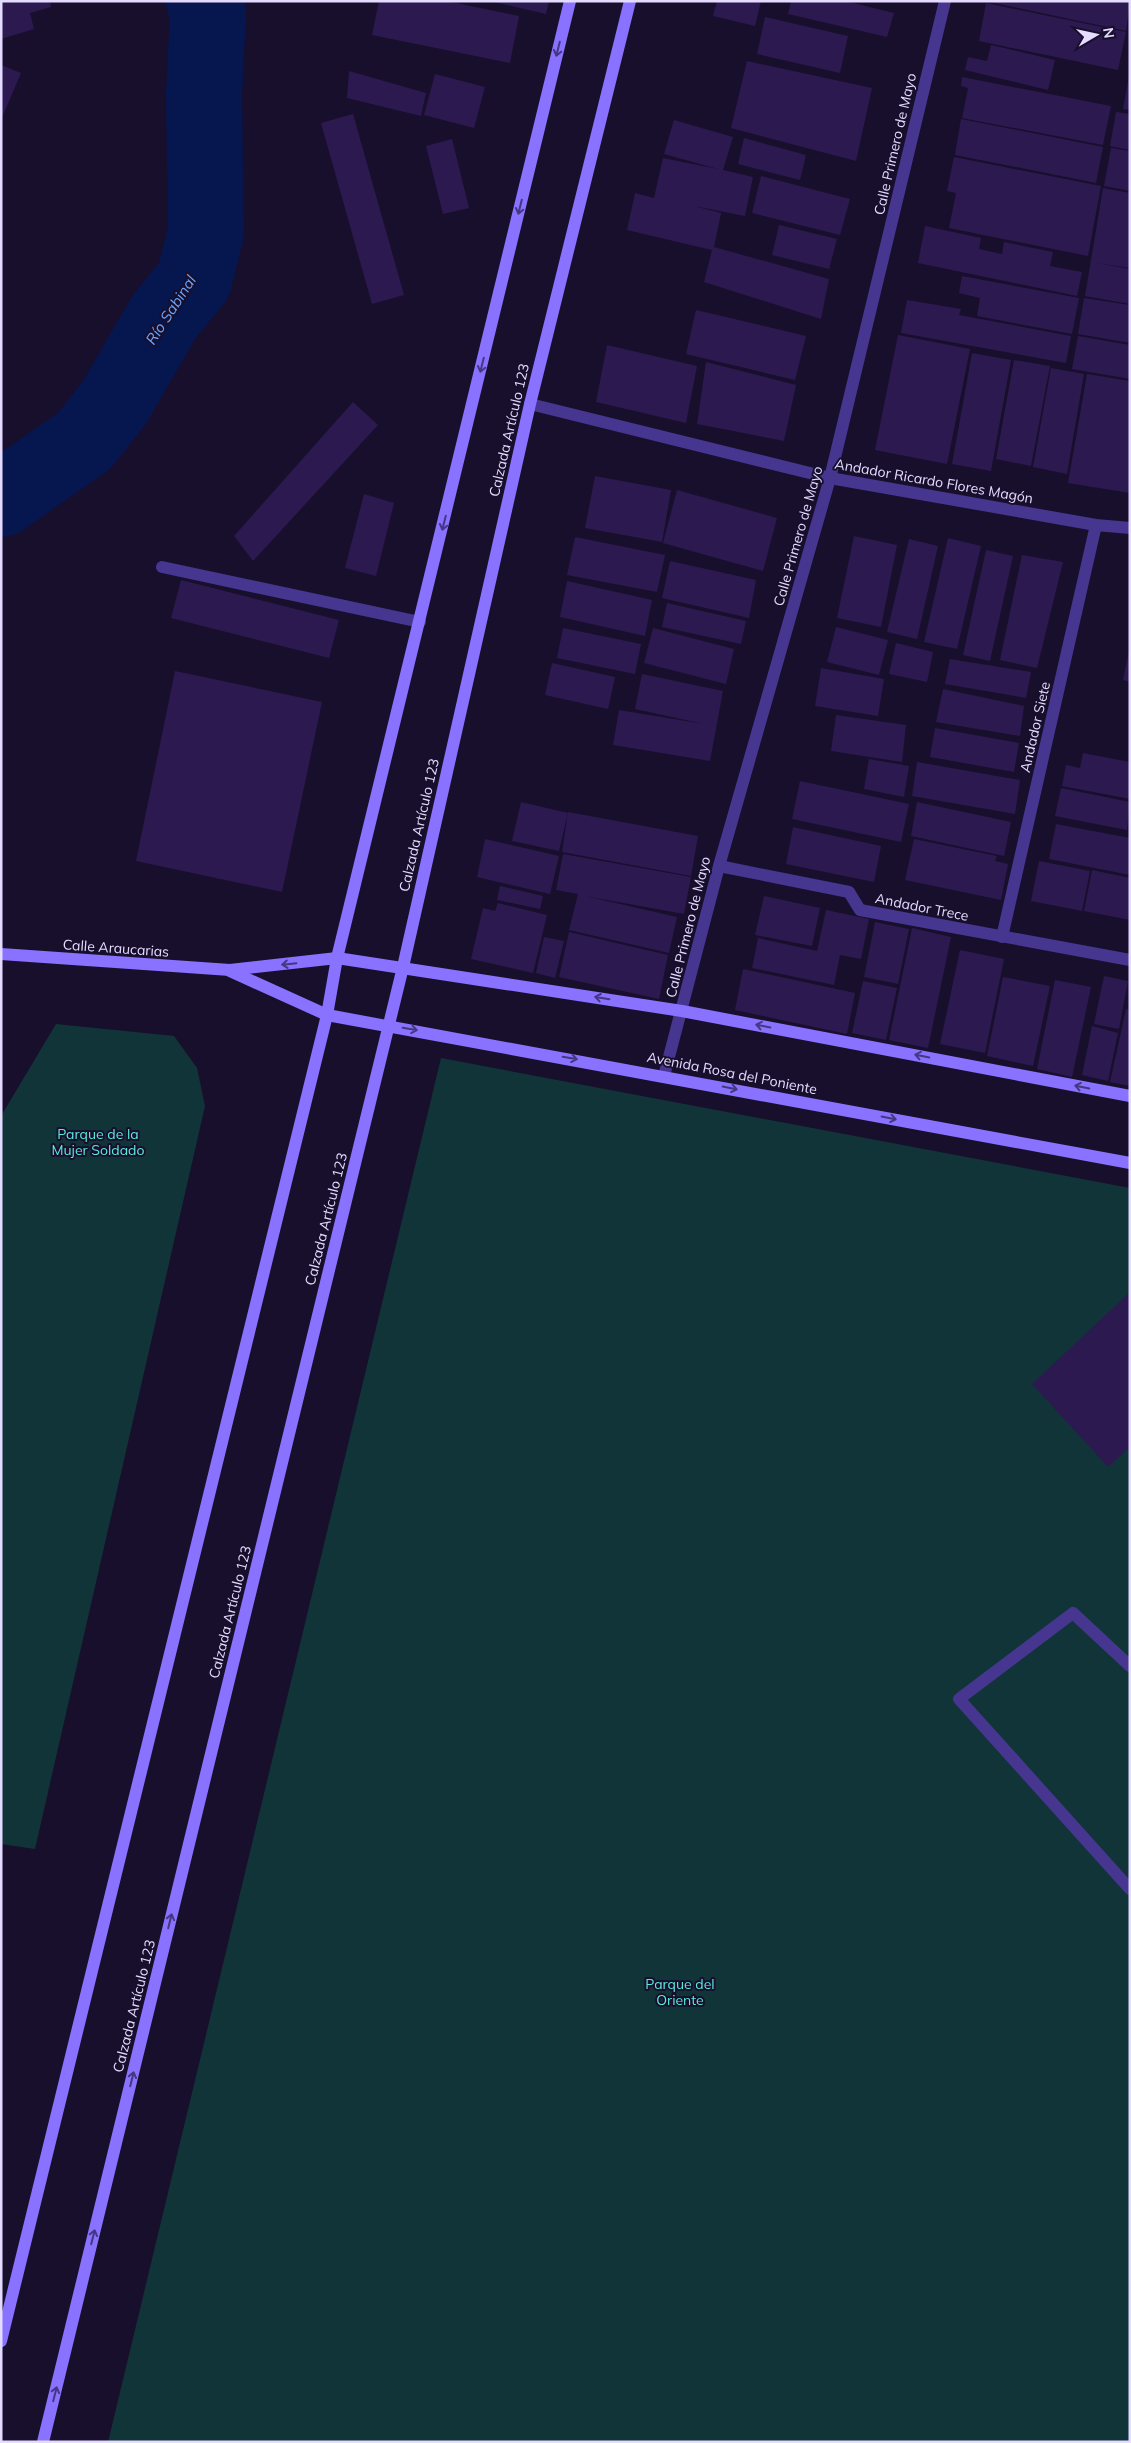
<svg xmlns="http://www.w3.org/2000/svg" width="1131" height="2443" viewBox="0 0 1131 2443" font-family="Mulish,sans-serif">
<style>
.green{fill:#113438}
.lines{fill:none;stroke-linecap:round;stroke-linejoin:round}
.river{stroke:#06164f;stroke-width:76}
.building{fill:#2c1950}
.lane{stroke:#463690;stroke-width:12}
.street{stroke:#463690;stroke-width:12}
.secondary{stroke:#8972ff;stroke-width:12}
.oneway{stroke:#453781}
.labels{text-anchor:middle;stroke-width:4;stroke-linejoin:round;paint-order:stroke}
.street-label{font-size:14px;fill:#e4dbff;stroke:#180f2d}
.park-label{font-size:14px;fill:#5bebdb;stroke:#180f2d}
.water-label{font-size:15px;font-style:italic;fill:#69a5ff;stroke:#180f2d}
</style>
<rect width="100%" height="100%" fill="#180f2d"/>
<g class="green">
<polygon points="56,1024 174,1036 197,1068 205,1106 35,1849 1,1844 1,1116"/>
<polygon points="441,1058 1130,1188 1130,2442 108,2442"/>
</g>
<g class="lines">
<polyline class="river" points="1,499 84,441 114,403 164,317 194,280 206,232 204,94 208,14 204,1"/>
</g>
<g class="building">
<polygon points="1,1 50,1 51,7 30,13 34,29 1,39"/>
<polygon points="379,1 447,1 519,16 510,63 372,35"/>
<polygon points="490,1 549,1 546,14"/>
<polygon points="717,1 761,1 755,26 713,16"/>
<polygon points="791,1 845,1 894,13 887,37 788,14"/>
<polygon points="1130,1 1126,31 990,2 990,1"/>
<polygon points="986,3 1126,32 1118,70 979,41"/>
<polygon points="765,17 848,36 840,73 757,54"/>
<polygon points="991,45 1055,60 1048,90 965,70 968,57 987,61"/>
<polygon points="747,61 872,88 856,161 731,128"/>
<polygon points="1,65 21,73 1,120"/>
<polygon points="349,71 426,93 421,116 347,98"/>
<polygon points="435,74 485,87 474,128 424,115"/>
<polygon points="1129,76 1130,77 1130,110 1123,109"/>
<polygon points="962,77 1111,106 1103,145 962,118 968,88 961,86"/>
<polygon points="1116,112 1130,114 1130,150 1110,146"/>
<polygon points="353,114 404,295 372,304 321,123"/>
<polygon points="961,119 1103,147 1096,183 955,155"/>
<polygon points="674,120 733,137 723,170 753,177 745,216 694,206 721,213 714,247 829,279 821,319 704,282 712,250 627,230 635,193 654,198 663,158 718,169 664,154"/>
<polygon points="744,138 806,155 800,180 738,164"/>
<polygon points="452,139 469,208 443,214 426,146"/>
<polygon points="1111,148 1130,151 1130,191 1104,186"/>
<polygon points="954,157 1101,186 1088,256 949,228 956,193 947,191"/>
<polygon points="761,176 850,199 840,235 752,213"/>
<polygon points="1103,188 1130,193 1130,268 1097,263 1130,269 1130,304 1085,296"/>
<polygon points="779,225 837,239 829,269 772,255"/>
<polygon points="925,226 981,238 979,249 1002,254 1004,242 1053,252 1050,266 1082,272 1077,296 918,263"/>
<polygon points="962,276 1079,298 1072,334 977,316 980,298 959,293"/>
<polygon points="1084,298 1130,305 1130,343 1078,334"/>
<polygon points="907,300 961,309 959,315 1071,336 1066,363 901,333"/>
<polygon points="696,310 806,336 795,380 686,354"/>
<polygon points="898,335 970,349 947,464 875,450"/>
<polygon points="1078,336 1130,345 1130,379 1072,369"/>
<polygon points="607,345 697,366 686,423 596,402"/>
<polygon points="972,353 1011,360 991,471 952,464"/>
<polygon points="1014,360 1050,366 1031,466 996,459"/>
<polygon points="706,362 796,385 784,441 697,424"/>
<polygon points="1051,368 1084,374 1067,474 1033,467"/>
<polygon points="1087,374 1130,381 1130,493 1068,483"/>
<polygon points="353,402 378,425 253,561 234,536"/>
<polygon points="595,476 671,490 662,542 585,528"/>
<polygon points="677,490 777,518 763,571 663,543"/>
<polygon points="364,494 394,503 376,576 345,568"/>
<polygon points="854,536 897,545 881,627 837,618"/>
<polygon points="575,537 665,555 657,592 567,575"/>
<polygon points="948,538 981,546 957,649 924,642"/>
<polygon points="909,539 938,546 917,639 887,632"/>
<polygon points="986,550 1013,556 990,661 963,655"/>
<polygon points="1022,555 1063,562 1037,668 1000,660"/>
<polygon points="670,561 756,580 749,618 662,598"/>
<polygon points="181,580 339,620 329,658 171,618"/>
<polygon points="567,581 652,600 645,636 560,617"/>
<polygon points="667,603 746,621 741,644 662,627"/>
<polygon points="836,627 888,640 879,675 827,662"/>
<polygon points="563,628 641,644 635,674 557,658"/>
<polygon points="653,628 734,649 726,684 644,663"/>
<polygon points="896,643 933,652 927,682 889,674"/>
<polygon points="1129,651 1130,651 1130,682 1123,680"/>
<polygon points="950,659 1031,672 1026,698 945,684"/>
<polygon points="552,663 615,677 608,709 545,695"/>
<polygon points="821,668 884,679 878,716 815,706"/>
<polygon points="175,671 322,702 282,892 136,861"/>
<polygon points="642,674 723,691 710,761 613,745 619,710 704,724 635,709"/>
<polygon points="943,689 1024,706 1020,736 936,722"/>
<polygon points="836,715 906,725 902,762 831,751"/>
<polygon points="935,728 1019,743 1014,772 930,757"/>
<polygon points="1083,753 1130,762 1130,799 1062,786 1066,765 1080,768"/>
<polygon points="869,759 909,766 904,797 864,789"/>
<polygon points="917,762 1020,780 1015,814 912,796"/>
<polygon points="800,781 909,804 901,842 792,819"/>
<polygon points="1061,788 1130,802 1127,830 1055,816"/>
<polygon points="521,802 568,813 559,851 512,841"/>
<polygon points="917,802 1011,822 1004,856 911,836"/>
<polygon points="568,812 698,836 691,876 562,852"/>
<polygon points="1056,824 1130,838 1130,875 1049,859"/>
<polygon points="793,827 881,846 874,882 786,864"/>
<polygon points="485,839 559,856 550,894 477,877"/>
<polygon points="914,839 997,856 995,861 1008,864 1001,900 905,880"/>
<polygon points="563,854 691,877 684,914 585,896 677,917 669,953 569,930 578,894 556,890"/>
<polygon points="1039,861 1090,871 1082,911 1031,901"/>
<polygon points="1092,870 1130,878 1130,920 1084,911"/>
<polygon points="500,886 543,896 540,909 497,900"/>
<polygon points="764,896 820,908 812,946 755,935"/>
<polygon points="498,903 547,915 533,973 471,959 483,908 495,911"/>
<polygon points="826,910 869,919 861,959 840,955 834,985 752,968 758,938 817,951"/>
<polygon points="875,922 909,929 898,984 864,977"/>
<polygon points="912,928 951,937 928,1048 889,1040"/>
<polygon points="569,932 668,955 659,999 559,977"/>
<polygon points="544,937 564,941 555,978 536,973"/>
<polygon points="960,950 1004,959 985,1053 940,1044"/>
<polygon points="743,969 855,993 847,1034 735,1010"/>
<polygon points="1104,976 1128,981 1119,1029 1094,1024"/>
<polygon points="1003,977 1050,986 1033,1066 987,1056"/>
<polygon points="1055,980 1091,987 1072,1077 1037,1069"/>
<polygon points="863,981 897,988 886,1040 852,1033"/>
<polygon points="1126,1009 1130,1010 1130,1086 1110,1082"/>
<polygon points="1092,1026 1118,1033 1108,1081 1082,1075"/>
<polygon points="1130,1292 1130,1447 1108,1467 1032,1384"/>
</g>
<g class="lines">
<g class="lane">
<polyline points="162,567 420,622"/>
<polyline points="1130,1666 1073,1613 959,1699 1130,1889"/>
</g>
<g class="street">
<polyline points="530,404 830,478 1096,525 1130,528"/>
<polyline points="719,866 849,892 860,910 1130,960"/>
<polyline points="1002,937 1096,525"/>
<polyline points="664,1076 719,866 830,478 945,1"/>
</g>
<g class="secondary">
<polyline points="1,954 230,970 337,958 682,1011 1130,1096"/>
<polyline points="230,971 327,1015 1130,1163"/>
<polyline points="1,2341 327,1015 337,958 570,1"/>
<polyline points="43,2442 403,967 530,404 630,1"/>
</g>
</g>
<defs><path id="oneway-shaft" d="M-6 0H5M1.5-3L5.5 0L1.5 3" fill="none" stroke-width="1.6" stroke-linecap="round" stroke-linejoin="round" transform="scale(1.25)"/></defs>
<g class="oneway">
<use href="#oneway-shaft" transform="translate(558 49) rotate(104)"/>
<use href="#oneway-shaft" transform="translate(520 207) rotate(104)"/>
<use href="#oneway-shaft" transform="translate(482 365) rotate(104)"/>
<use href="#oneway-shaft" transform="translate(444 523) rotate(104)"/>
<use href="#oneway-shaft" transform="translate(289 964) rotate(174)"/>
<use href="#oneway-shaft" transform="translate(602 998) rotate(-171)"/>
<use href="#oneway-shaft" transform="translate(763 1026) rotate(-169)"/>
<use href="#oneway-shaft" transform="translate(410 1029) rotate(10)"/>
<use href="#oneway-shaft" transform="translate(922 1056) rotate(-169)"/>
<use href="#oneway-shaft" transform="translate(570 1058) rotate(10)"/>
<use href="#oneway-shaft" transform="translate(1082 1087) rotate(-169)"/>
<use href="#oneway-shaft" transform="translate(730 1088) rotate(11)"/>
<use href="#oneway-shaft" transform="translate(889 1118) rotate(11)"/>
<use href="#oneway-shaft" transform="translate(170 1921) rotate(-76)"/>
<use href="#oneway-shaft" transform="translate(132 2079) rotate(-76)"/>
<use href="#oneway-shaft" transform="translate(93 2237) rotate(-76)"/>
<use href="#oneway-shaft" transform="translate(55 2394) rotate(-76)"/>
</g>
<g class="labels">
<g class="street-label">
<text transform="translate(895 144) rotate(-77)" y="5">Calle Primero de Mayo</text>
<text transform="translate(509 430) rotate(-77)" y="5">Calzada Artículo 123</text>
<text transform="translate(934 481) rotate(10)" y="5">Andador Ricardo Flores Magón</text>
<text transform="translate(798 536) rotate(-74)" y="5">Calle Primero de Mayo</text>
<text transform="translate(1035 727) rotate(-77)" y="5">Andador Siete</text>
<text transform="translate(419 825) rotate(-77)" y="5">Calzada Artículo 123</text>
<text transform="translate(922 907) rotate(11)" y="5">Andador Trece</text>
<text transform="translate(688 927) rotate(-76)" y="5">Calle Primero de Mayo</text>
<text transform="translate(116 948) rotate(4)" y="5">Calle Araucarias</text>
<text transform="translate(732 1073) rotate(11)" y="5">Avenida Rosa del Poniente</text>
<text transform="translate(326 1219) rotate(-76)" y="5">Calzada Artículo 123</text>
<text transform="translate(230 1612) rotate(-76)" y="5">Calzada Artículo 123</text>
<text transform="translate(134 2006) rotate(-76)" y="5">Calzada Artículo 123</text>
</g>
<g class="park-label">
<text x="98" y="1139">Parque de la<tspan x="98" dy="16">Mujer Soldado</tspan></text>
<text x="680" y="1989">Parque del<tspan x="680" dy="16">Oriente</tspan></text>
</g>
<g class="water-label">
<text transform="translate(171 310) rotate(-57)" y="5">Río Sabinal</text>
</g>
</g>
<rect width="1131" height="2443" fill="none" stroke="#e4dbff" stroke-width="5"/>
<g transform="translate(1096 35) rotate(81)" stroke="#180f2d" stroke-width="4" paint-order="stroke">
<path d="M0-4L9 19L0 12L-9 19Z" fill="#e4dbff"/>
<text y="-8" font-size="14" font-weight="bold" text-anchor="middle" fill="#e4dbff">N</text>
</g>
</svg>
